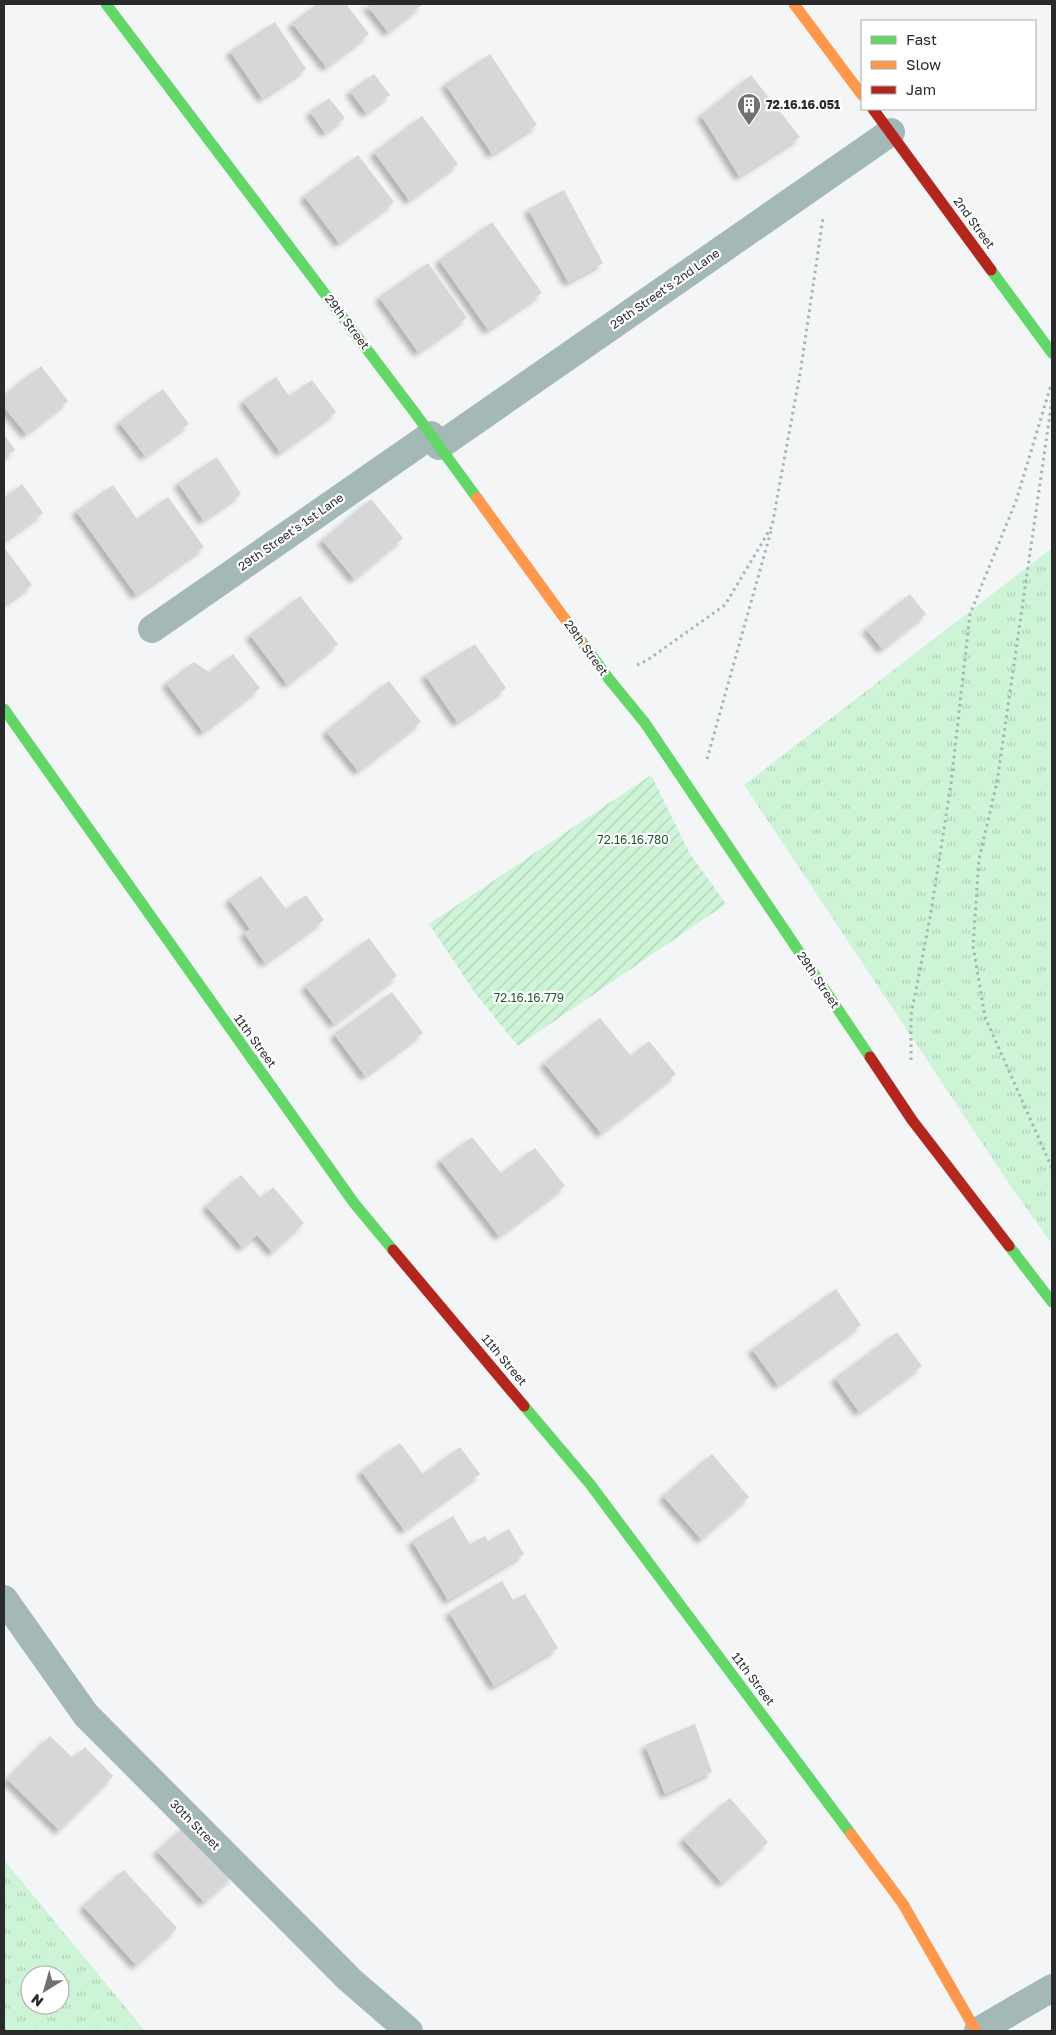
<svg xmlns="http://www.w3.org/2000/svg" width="1056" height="2035" viewBox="0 0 1056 2035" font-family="'Golos Text',sans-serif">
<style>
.grass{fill:url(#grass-tufts);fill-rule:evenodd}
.garden{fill:url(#garden-furrows)}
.building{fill:#d5d7d8;filter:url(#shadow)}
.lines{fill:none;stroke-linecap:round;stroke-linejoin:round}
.path{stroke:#a6b4b3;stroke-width:3;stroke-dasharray:2.5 4;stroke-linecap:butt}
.street{stroke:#a4b9b7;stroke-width:28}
.fast{stroke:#63d668;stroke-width:11}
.slow{stroke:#ff974d;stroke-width:11}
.jam{stroke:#b3261e;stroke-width:11}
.labels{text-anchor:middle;stroke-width:4.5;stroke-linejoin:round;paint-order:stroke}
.poi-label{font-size:12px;font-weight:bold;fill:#292a2b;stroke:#fff;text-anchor:start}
.street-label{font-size:12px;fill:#292a2b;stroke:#fff}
.park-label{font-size:12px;fill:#205530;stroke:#fff}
</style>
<defs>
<pattern id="grass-tufts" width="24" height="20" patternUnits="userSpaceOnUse" patternTransform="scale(1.25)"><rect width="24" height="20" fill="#cef4d7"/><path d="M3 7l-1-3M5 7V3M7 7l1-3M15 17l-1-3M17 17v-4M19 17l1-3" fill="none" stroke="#b1d1b9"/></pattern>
<pattern id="garden-furrows" width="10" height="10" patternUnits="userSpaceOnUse" patternTransform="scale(1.25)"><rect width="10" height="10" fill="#cef4d7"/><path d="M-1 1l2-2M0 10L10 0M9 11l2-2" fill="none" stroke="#b1d1b9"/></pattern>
<filter id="shadow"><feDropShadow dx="-4.5" dy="4.5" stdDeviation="2.5" flood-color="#0004"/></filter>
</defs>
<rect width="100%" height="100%" fill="#f3f5f6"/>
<g class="grass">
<polygon points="1052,548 1052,1244 1012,1188 744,785"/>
<path d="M4 1860 145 2031H4ZM30 1975H60V2005H30Z"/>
</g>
<polygon class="garden" points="651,775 690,854 726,904 518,1046 475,993 429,924"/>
<g class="building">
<polygon points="317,4 346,4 369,34 326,67 292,23"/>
<polygon points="366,4 423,4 388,32"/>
<polygon points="275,22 306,69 262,98 230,51"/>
<polygon points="490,54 537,125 492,154 445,84"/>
<polygon points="374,74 390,95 366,113 350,91"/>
<polygon points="751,75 800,137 739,176 701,115"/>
<polygon points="329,98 345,118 325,133 310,112"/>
<polygon points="422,116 458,164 409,200 374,152"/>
<polygon points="358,155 394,202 339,243 304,196"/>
<polygon points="564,190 603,263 568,282 528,209"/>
<polygon points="492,222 542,293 488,330 439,260"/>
<polygon points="428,263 467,318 418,352 379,297"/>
<polygon points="41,366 68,401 26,434 4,407 4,395"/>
<polygon points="276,377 289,396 312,380 336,412 280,452 243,401"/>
<polygon points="163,389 189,424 145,456 119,422"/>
<polygon points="4,434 15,450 4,457"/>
<polygon points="217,457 241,494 203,520 178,483"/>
<polygon points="22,484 43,513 4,541 4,498"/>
<polygon points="113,485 137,519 168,497 204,547 136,595 76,511"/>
<polygon points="371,499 403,538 354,579 322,540"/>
<polygon points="4,547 32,585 4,605"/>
<polygon points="910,594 926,614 882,649 866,629"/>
<polygon points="300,596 338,644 287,684 250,635"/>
<polygon points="475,644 506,688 457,722 425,675"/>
<polygon points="233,654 260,688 203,732 166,683 194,662 209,672"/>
<polygon points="389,681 421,722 358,771 326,731"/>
<polygon points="261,876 286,909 306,895 324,920 265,963 244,933 250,929 229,899"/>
<polygon points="369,938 397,976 334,1024 305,986"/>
<polygon points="392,992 423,1033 365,1076 334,1034"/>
<polygon points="600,1018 631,1056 649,1041 676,1074 601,1133 544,1063"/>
<polygon points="472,1137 501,1173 535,1148 565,1186 499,1236 440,1160"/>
<polygon points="241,1175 261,1198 273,1187 304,1223 272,1252 257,1235 242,1247 206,1206"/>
<polygon points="836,1289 861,1325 778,1385 752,1349"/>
<polygon points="897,1332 922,1366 859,1412 835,1378"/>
<polygon points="400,1443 423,1474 460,1447 480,1474 404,1530 361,1471"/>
<polygon points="712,1454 749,1497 701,1539 663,1496"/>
<polygon points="453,1516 470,1544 485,1536 488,1541 509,1529 524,1554 448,1600 412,1541"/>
<polygon points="502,1581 513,1600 525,1594 558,1648 494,1686 449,1612"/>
<polygon points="695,1724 712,1772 665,1794 645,1745"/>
<polygon points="50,1736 73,1758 85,1747 113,1776 59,1830 7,1779"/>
<polygon points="730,1798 768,1842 722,1883 683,1839"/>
<polygon points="186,1825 233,1876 204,1902 157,1851"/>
<polygon points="124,1870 177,1928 136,1965 83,1906"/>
</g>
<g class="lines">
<g class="path">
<polyline points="1052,400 997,782 979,859 973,946 985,1017 1052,1168"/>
<polyline points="637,665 646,661 725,605 772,526 801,368 823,218"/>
<polyline points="707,759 771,531"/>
<polyline points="911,1060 911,1015 930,918 951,784 970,614 1016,501 1051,385"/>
</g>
<g class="street">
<polyline points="439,446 891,132"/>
<polyline points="152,629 431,435"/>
<polyline points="4,1599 86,1715 350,1980 409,2031"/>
<polyline points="978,2031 1052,1988"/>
</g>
<g class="fast">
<polyline points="106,4 415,413 477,498"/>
<polyline points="991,270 1052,353"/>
<polyline points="581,641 609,679 645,723 870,1057"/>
<polyline points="4,709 354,1203 393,1250"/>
<polyline points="1009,1246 1052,1302"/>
<polyline points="524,1406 590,1484 851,1834"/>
</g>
<g class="slow">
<polyline points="794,4 862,95"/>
<polyline points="477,498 581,641"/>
<polyline points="851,1834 903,1904 976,2031"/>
</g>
<g class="jam">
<polyline points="873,109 991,270"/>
<polyline points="870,1057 912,1120 1009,1246"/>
<polyline points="393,1250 524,1406"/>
</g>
</g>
<defs>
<g id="building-pin" transform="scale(1.25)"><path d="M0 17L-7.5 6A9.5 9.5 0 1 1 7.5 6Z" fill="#707172" stroke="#fff"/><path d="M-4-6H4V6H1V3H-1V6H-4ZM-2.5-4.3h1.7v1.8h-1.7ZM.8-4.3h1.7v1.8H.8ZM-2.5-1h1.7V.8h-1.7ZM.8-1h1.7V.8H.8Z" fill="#fff"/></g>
</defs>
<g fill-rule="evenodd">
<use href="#building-pin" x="749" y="105"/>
</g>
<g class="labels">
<g class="poi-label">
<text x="766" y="109">72.16.16.051</text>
</g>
<g class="street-label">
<text transform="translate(974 223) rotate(54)" y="4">2nd Street</text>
<text transform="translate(665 289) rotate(-35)" y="4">29th Street's 2nd Lane</text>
<text transform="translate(347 322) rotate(53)" y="4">29th Street</text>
<text transform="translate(291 532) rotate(-35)" y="4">29th Street's 1st Lane</text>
<text transform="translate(586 648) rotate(54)" y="4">29th Street</text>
<text transform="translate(818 980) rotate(56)" y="4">29th Street</text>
<text transform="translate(255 1041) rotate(54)" y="4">11th Street</text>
<text transform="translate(504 1360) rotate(50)" y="4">11th Street</text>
<text transform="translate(753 1679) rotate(53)" y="4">11th Street</text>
<text transform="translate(195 1825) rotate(45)" y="4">30th Street</text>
</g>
<g class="park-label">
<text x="633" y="844">72.16.16.780</text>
<text x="529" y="1002">72.16.16.779</text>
</g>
</g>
<rect width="1056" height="2035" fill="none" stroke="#292a2b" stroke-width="10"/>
<rect x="861" y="20" width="175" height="90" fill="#ffffff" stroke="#a9aaaa"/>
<rect x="871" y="36" width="25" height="8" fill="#63d668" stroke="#a9aaaa"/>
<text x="906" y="45" font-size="15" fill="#292a2b">Fast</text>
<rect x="871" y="61" width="25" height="8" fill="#ff974d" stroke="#a9aaaa"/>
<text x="906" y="70" font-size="15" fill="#292a2b">Slow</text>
<rect x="871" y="86" width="25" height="8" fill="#b3261e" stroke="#a9aaaa"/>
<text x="906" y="95" font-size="15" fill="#292a2b">Jam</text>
<g transform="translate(45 1990) rotate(217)"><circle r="24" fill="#ffffff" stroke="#a9aaaa"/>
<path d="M0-4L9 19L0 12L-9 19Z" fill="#707172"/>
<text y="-8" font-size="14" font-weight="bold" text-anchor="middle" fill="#292a2b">N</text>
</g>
</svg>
